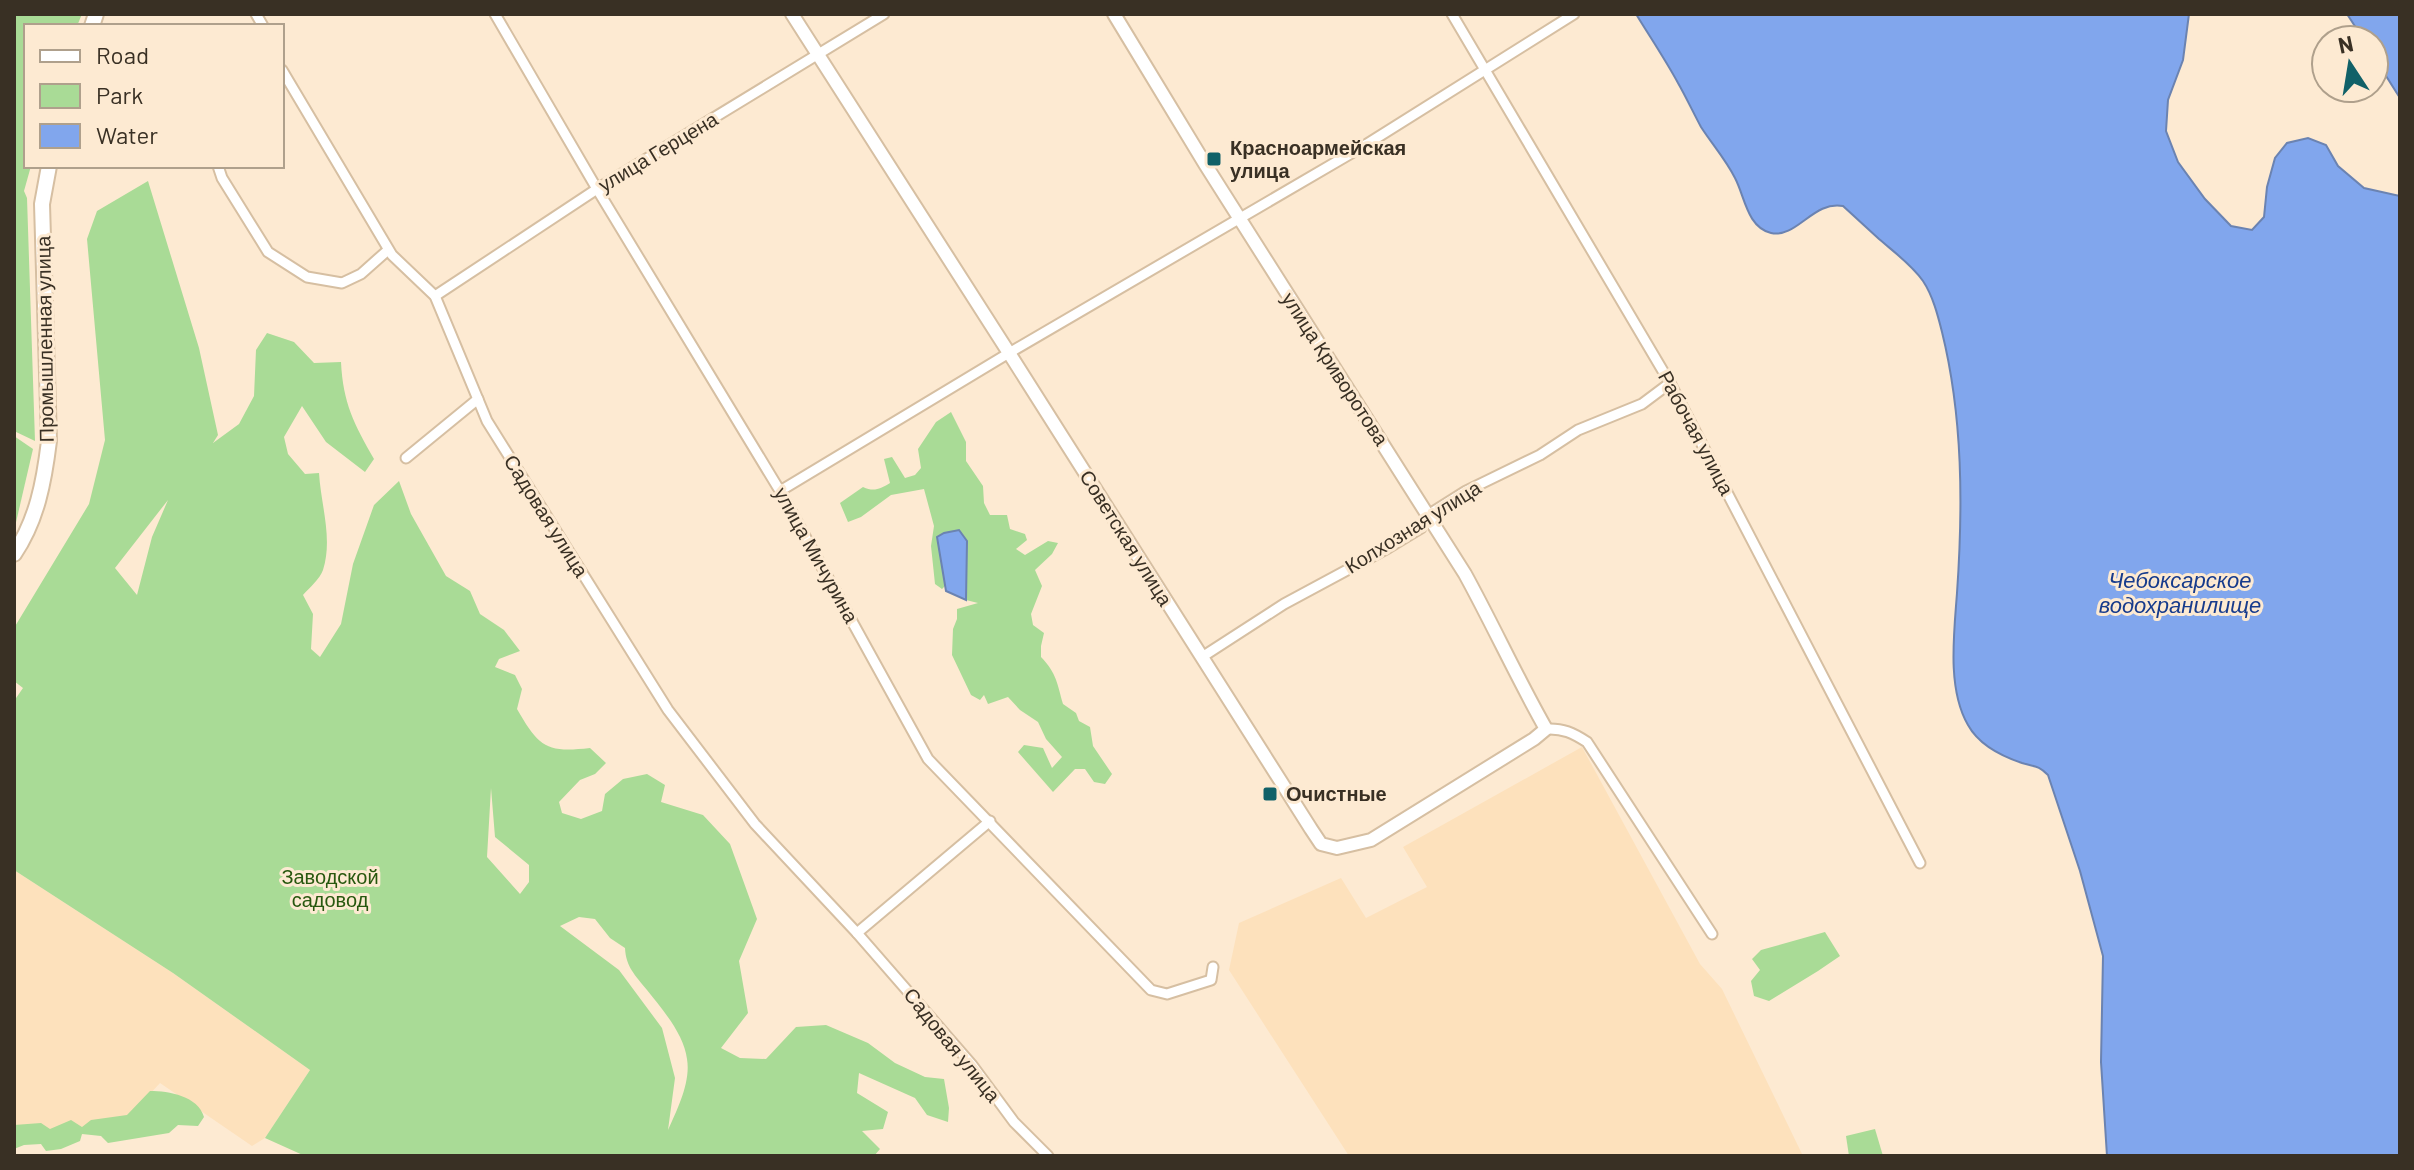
<svg xmlns="http://www.w3.org/2000/svg" width="2414" height="1170" viewBox="0 0 2414 1170" font-family="Barlow,sans-serif">
<style>
.built{fill:#fde1bc}
.green{fill:#a9db96;fill-rule:evenodd}
.water{fill:#81a6ed;stroke:#6b83b1;stroke-width:2}
.lines{fill:none;stroke-linecap:round;stroke-linejoin:round}
.minor-casing{stroke:#d6bfa2;stroke-width:13}
.tertiary-casing{stroke:#d6bfa2;stroke-width:16}
.primary-casing{stroke:#d6bfa2;stroke-width:18}
.minor{stroke:#fff;stroke-width:9}
.tertiary{stroke:#fff;stroke-width:12}
.primary{stroke:#fff;stroke-width:14}
.poi-dot{fill:#116168;stroke:#fdead2;stroke-width:3}
.labels{text-anchor:middle;stroke-width:6;stroke-linejoin:round;paint-order:stroke}
.poi-label{font-size:20px;font-weight:bold;fill:#393024;stroke:#fdead2;text-anchor:start}
.street-label{font-size:20px;fill:#393024;stroke:#fdead2}
.park-label{font-size:20px;fill:#28580f;stroke:#fdead2}
.water-label{font-size:22px;font-style:italic;fill:#173b8c;stroke:#fdead2}
</style>
<rect width="100%" height="100%" fill="#fdead2"/>
<g class="built">
<polygon points="1582,747 1700,964 1722,989 1803,1156 1349,1156 1229,970 1239,923 1341,878 1366,918 1427,887 1403,847"/>
<polygon points="14,870 173,973 310,1070 265,1138 252,1146 160,1083 125,1121 64,1140 14,1131"/>
</g>
<g class="green">
<polygon points="14,14 82,14 77,26 26,26 26,166 31,166 24,191 27,198 35,441 14,431"/>
<path d="M148 181 199 348 218 435 213 443 239 424 254 396 256 350 267 333 294 342 314 363 341 362C343 403 354 424 374 459L365 472 326 442 302 406 284 437 288 454 305 474 319 473C321 506 333 538 323 570 320 579 309 588 303 595L313 614 311 649 320 657 341 624 353 564 374 505 399 481 411 514 446 576 470 591 480 614 504 630 520 651 499 659 495 667 515 675 522 689 517 709C539 747 546 753 590 748L606 763 595 774 580 780 559 802 562 813 581 819 602 811 605 794 623 779 647 774 665 785 661 802 703 815 730 844 757 919 739 961 748 1013 721 1048 740 1058 766 1059 796 1027 826 1025 868 1043 895 1063 925 1077 944 1079 949 1108 948 1122 927 1115 915 1098 859 1073 857 1093 888 1112 883 1129 862 1131 880 1149 874 1156H305L265 1138 310 1070 173 973 14 870V701L23 688 14 681V648L16 645 14 628 89 504 105 440 87 239 97 211ZM168 500 152 537 137 595 115 568ZM491 788 495 837 529 865V882L520 894 487 857ZM579 917 595 919 610 938 625 948C626 967 635 975 647 990 662 1009 684 1034 687 1059 691 1082 677 1110 668 1130L675 1078 662 1028 619 970 560 926Z"/>
<path d="M951 412 966 442V461L983 486 984 503 990 515H1007L1010 529 1025 534 1027 540 1016 549 1025 555 1048 541 1058 543 1052 554 1035 570 1042 586 1031 614 1033 625 1044 633 1041 646V657C1057 674 1057 683 1063 704L1076 713 1079 721 1090 727 1093 746 1112 774 1105 784 1094 782 1085 769H1075L1053 792 1018 752 1024 745 1043 748 1052 768 1062 757 1046 739 1038 722 1020 710 1008 697 988 704 984 695 980 700 971 695 952 655 953 629 957 619V609L978 603 966 600 967 565 937 537 945 586 942 589 935 584 931 546 934 526 924 489 891 495 861 517 848 522 840 503 863 487C874 492 880 489 890 483L884 459 892 457 905 478 915 475 921 468 918 449 936 422Z"/>
<polygon points="14,436 33,449 14,531"/>
<polygon points="1825,932 1840,956 1818,971 1769,1001 1754,996 1751,981 1760,970 1752,959 1761,950"/>
<path d="M150 1091C169 1091 198 1096 204 1117L198 1126 178 1125 169 1133 108 1143 101 1136 82 1134 80 1141 61 1149 46 1151 41 1144 24 1145 14 1149V1125L41 1123 50 1129 71 1120 82 1127 91 1120 127 1115Z"/>
<polygon points="1875,1129 1883,1156 1849,1156 1846,1136"/>
</g>
<g class="water">
<path d="M1636 14H2189L2183 60 2168 100 2166 131 2178 162 2205 199 2231 226 2252 230 2264 217 2267 187 2275 158 2287 143 2308 138 2326 145 2338 166 2364 188 2400 196V1156H2107L2101 1062 2103 956 2080 871 2048 775C2038 765 2035 767 2022 763 2001 756 1979 745 1968 725 1947 689 1954 634 1957 593 1963 507 1963 417 1942 332 1938 316 1933 296 1923 281 1912 265 1894 252 1879 239 1867 228 1855 217 1843 206 1814 200 1796 239 1771 233 1747 227 1745 197 1735 178 1726 160 1712 144 1701 127 1693 112 1686 97 1678 83 1665 59 1650 37 1636 14Z"/>
<polygon points="2347,14 2400,14 2400,98 2374,57 2374,40 2364,40"/>
<polygon points="959,530 967,541 966,600 946,591 937,537 944,533"/>
</g>
<g class="lines">
<g class="minor-casing">
<g id="minor">
<polyline points="256,14 263,26"/>
<polyline points="495,14 597,189 780,491 928,759 1151,990 1167,994 1211,980 1213,967"/>
<polyline points="1452,14 1670,383 1920,863"/>
<polyline points="282,70 392,255 435,296 487,421 668,710 755,824 857,933 972,1065 1014,1122 1048,1156"/>
<polyline points="218,166 222,178 268,252 307,277 342,283 361,274 388,250"/>
<polyline points="435,296 597,189 884,14"/>
<polyline points="406,458 478,399"/>
<polyline points="780,491 1009,353 1367,144 1574,14"/>
<polyline points="1202,657 1284,604 1388,548 1421,528 1428,515 1466,491 1540,455 1578,430 1642,404 1670,383"/>
<path d="M1546 729C1563 728 1573 733 1587 742L1712 934"/>
<polyline points="857,933 990,821"/>
</g>
</g>
<g class="tertiary-casing">
<path id="tertiary" d="M792 14 1009 353 1311 829 1321 844 1337 848 1371 840 1534 739 1546 729C1517 678 1493 625 1465 574L1205 164 1114 14"/>
</g>
<g class="primary-casing">
<g id="primary">
<polyline points="92,26 96,14"/>
<path d="M14 554C37 520 44 482 49 441L42 204 49 166"/>
</g>
</g>
<use href="#minor" class="minor"/>
<use href="#tertiary" class="tertiary"/>
<use href="#primary" class="primary"/>
</g>
<g class="poi-dot">
<rect x="1206" y="151" width="16" height="16" rx="4"/>
<rect x="1262" y="786" width="16" height="16" rx="4"/>
</g>
<g class="labels">
<g class="poi-label">
<text x="1230" y="155">Красноармейская<tspan x="1230" dy="23">улица</tspan></text>
<text x="1286" y="801">Очистные</text>
</g>
<g class="street-label">
<text transform="translate(658 152) rotate(-31)" y="7">улица Герцена</text>
<text transform="translate(45 339) rotate(-91)" y="7">Промышленная улица</text>
<text transform="translate(1335 369) rotate(57)" y="7">улица Криворотова</text>
<text transform="translate(1696 433) rotate(62)" y="7">Рабочая улица</text>
<text transform="translate(546 516) rotate(58)" y="7">Садовая улица</text>
<text transform="translate(1413 527) rotate(-32)" y="7">Колхозная улица</text>
<text transform="translate(1126 538) rotate(58)" y="7">Советская улица</text>
<text transform="translate(816 555) rotate(61)" y="7">улица Мичурина</text>
<text transform="translate(952 1045) rotate(51)" y="7">Садовая улица</text>
</g>
<g class="park-label">
<text x="330" y="884">Заводской<tspan x="330" dy="23">садовод</tspan></text>
</g>
<g class="water-label">
<text x="2180" y="588">Чебоксарское<tspan x="2180" dy="25">водохранилище</tspan></text>
</g>
</g>
<rect width="2414" height="1170" fill="none" stroke="#393024" stroke-width="32"/>
<rect x="24" y="24" width="260" height="144" fill="#fdead2" stroke="#afa08c" stroke-width="2"/>
<rect x="40" y="50" width="40" height="12" fill="#ffffff" stroke="#afa08c" stroke-width="2"/>
<text x="96" y="64" font-size="24" fill="#393024">Road</text>
<rect x="40" y="84" width="40" height="24" fill="#a9db96" stroke="#afa08c" stroke-width="2"/>
<text x="96" y="104" font-size="24" fill="#393024">Park</text>
<rect x="40" y="124" width="40" height="24" fill="#81a6ed" stroke="#afa08c" stroke-width="2"/>
<text x="96" y="144" font-size="24" fill="#393024">Water</text>
<g transform="translate(2350 64) rotate(348)"><circle r="38" fill="#fdead2" stroke="#afa08c" stroke-width="2"/>
<path d="M0-6L14 30L0 20L-14 30Z" fill="#116168"/>
<text y="-12" font-size="22" font-weight="bold" text-anchor="middle" fill="#393024">N</text>
</g>
</svg>
